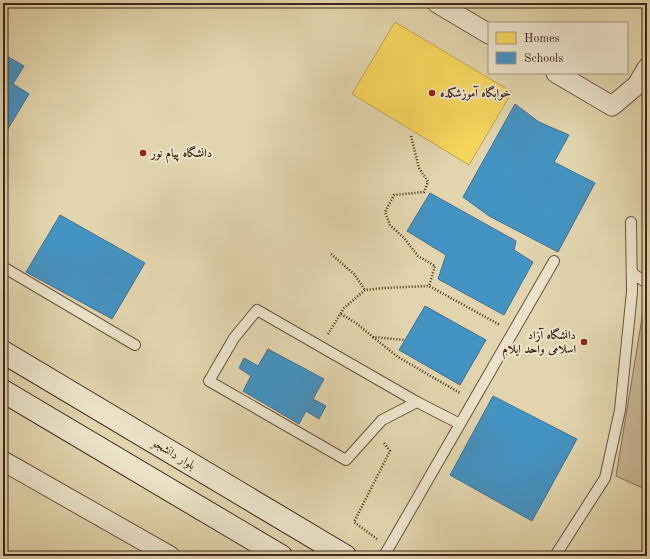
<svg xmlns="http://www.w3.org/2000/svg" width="650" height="559" viewBox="0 0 650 559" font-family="'Old Standard TT',Amiri,serif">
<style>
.green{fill:#c7b794;stroke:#846e58}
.homes{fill:#f6d55c;stroke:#c0a049}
.schools{fill:#4393c3;stroke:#427291}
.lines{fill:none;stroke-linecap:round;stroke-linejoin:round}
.service-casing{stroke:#695240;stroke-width:12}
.minor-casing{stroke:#695240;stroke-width:21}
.secondary-casing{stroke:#41261c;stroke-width:24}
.path{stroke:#41261c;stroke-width:2.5;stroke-dasharray:1 2;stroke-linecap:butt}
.service{stroke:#ece4ca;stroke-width:10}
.minor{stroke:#ece4ca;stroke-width:19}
.secondary{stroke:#ece4ca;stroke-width:22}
.poi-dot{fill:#8f2418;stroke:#ece4ca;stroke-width:1.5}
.labels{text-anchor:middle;stroke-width:4;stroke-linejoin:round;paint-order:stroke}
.poi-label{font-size:12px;font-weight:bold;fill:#41261c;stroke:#ece4ca;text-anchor:start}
.street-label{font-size:12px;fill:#41261c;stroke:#ece4ca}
</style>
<rect width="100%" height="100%" fill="#e2d5ad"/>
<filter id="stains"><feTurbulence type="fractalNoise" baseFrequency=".005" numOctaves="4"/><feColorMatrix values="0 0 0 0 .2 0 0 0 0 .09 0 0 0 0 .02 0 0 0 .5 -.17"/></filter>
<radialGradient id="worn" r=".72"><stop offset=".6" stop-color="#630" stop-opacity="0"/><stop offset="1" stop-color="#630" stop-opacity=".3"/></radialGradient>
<polygon class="green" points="647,305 647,490 616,476 644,306"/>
<polygon class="homes" points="395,22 512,92 469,165 352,94"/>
<g class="schools">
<polygon points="3,54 24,66 13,84 29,94 3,137"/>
<polygon points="515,104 539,122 569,135 554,162 595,183 558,252 489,216 463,197"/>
<polygon points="430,193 516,241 514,250 533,262 504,315 438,279 446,255 407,231"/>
<polygon points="60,215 145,263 112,319 26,272"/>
<polygon points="425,306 486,340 460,385 399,350"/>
<polygon points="268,349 324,379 313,399 326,406 319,419 306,411 299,424 243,391 251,376 239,368 244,358 258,366"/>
<polygon points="493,396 577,439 532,521 450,475"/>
</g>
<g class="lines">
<g class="service-casing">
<g id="service">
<polyline points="3,267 135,345"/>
<polyline points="632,273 647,283"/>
<polyline points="417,402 257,310 234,338 209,381 346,460 382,420 417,402 460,424"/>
<polyline points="384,556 554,261"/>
<polyline points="555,556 605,478 620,410 632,292 631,222"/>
</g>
</g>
<g class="minor-casing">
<g id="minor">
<polyline points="437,3 489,34"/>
<polyline points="556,73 612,106 637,85 647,68"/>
<polyline points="3,461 170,556"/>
</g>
</g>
<g class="secondary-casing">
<g id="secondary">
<polyline points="3,352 345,556"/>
<polyline points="3,391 281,556"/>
</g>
</g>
<g class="path">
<polyline points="411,136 419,168 428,182 424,192 394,195 385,212 390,225 404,238 418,256 435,266 429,286"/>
<polyline points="331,254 354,274 365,290"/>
<polyline points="341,314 356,323 373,337 405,340"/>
<polyline points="328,334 344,308 365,290 384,288 429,286 500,325"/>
<polyline points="373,337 398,357 460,393"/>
<polyline points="377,539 354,522 390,451 383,442"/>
</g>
<use href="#service" class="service"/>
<use href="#minor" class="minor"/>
<use href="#secondary" class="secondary"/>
</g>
<g class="poi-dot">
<circle cx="432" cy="93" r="4"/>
<circle cx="143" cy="153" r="4"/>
<circle cx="584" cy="342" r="4"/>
</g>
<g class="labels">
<g class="poi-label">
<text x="440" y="97">خوابگاه آموزشکده</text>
<text x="151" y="157">دانشگاه پیام نور</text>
<text x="576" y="339" text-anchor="end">دانشگاه آزاد<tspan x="576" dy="14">اسلامی واحد ایلام</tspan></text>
</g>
<g class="street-label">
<text transform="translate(174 454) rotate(31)" y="4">بلوار دانشجو</text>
</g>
</g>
<rect width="650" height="559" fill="none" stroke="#e2d5ad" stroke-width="16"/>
<rect x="4" y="4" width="642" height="551" fill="none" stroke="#41261c" stroke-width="2"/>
<rect x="8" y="8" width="634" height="543" fill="none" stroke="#41261c"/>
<rect x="488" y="22" width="140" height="52" fill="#ece4ca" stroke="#a89884"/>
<rect x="496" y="32" width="20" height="12" fill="#f6d55c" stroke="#a89884"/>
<text x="524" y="42" font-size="12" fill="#41261c">Homes</text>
<rect x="496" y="52" width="20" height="12" fill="#4393c3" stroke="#a89884"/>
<text x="524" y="62" font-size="12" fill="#41261c">Schools</text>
<rect width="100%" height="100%" filter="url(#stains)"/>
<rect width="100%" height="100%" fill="url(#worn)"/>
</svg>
